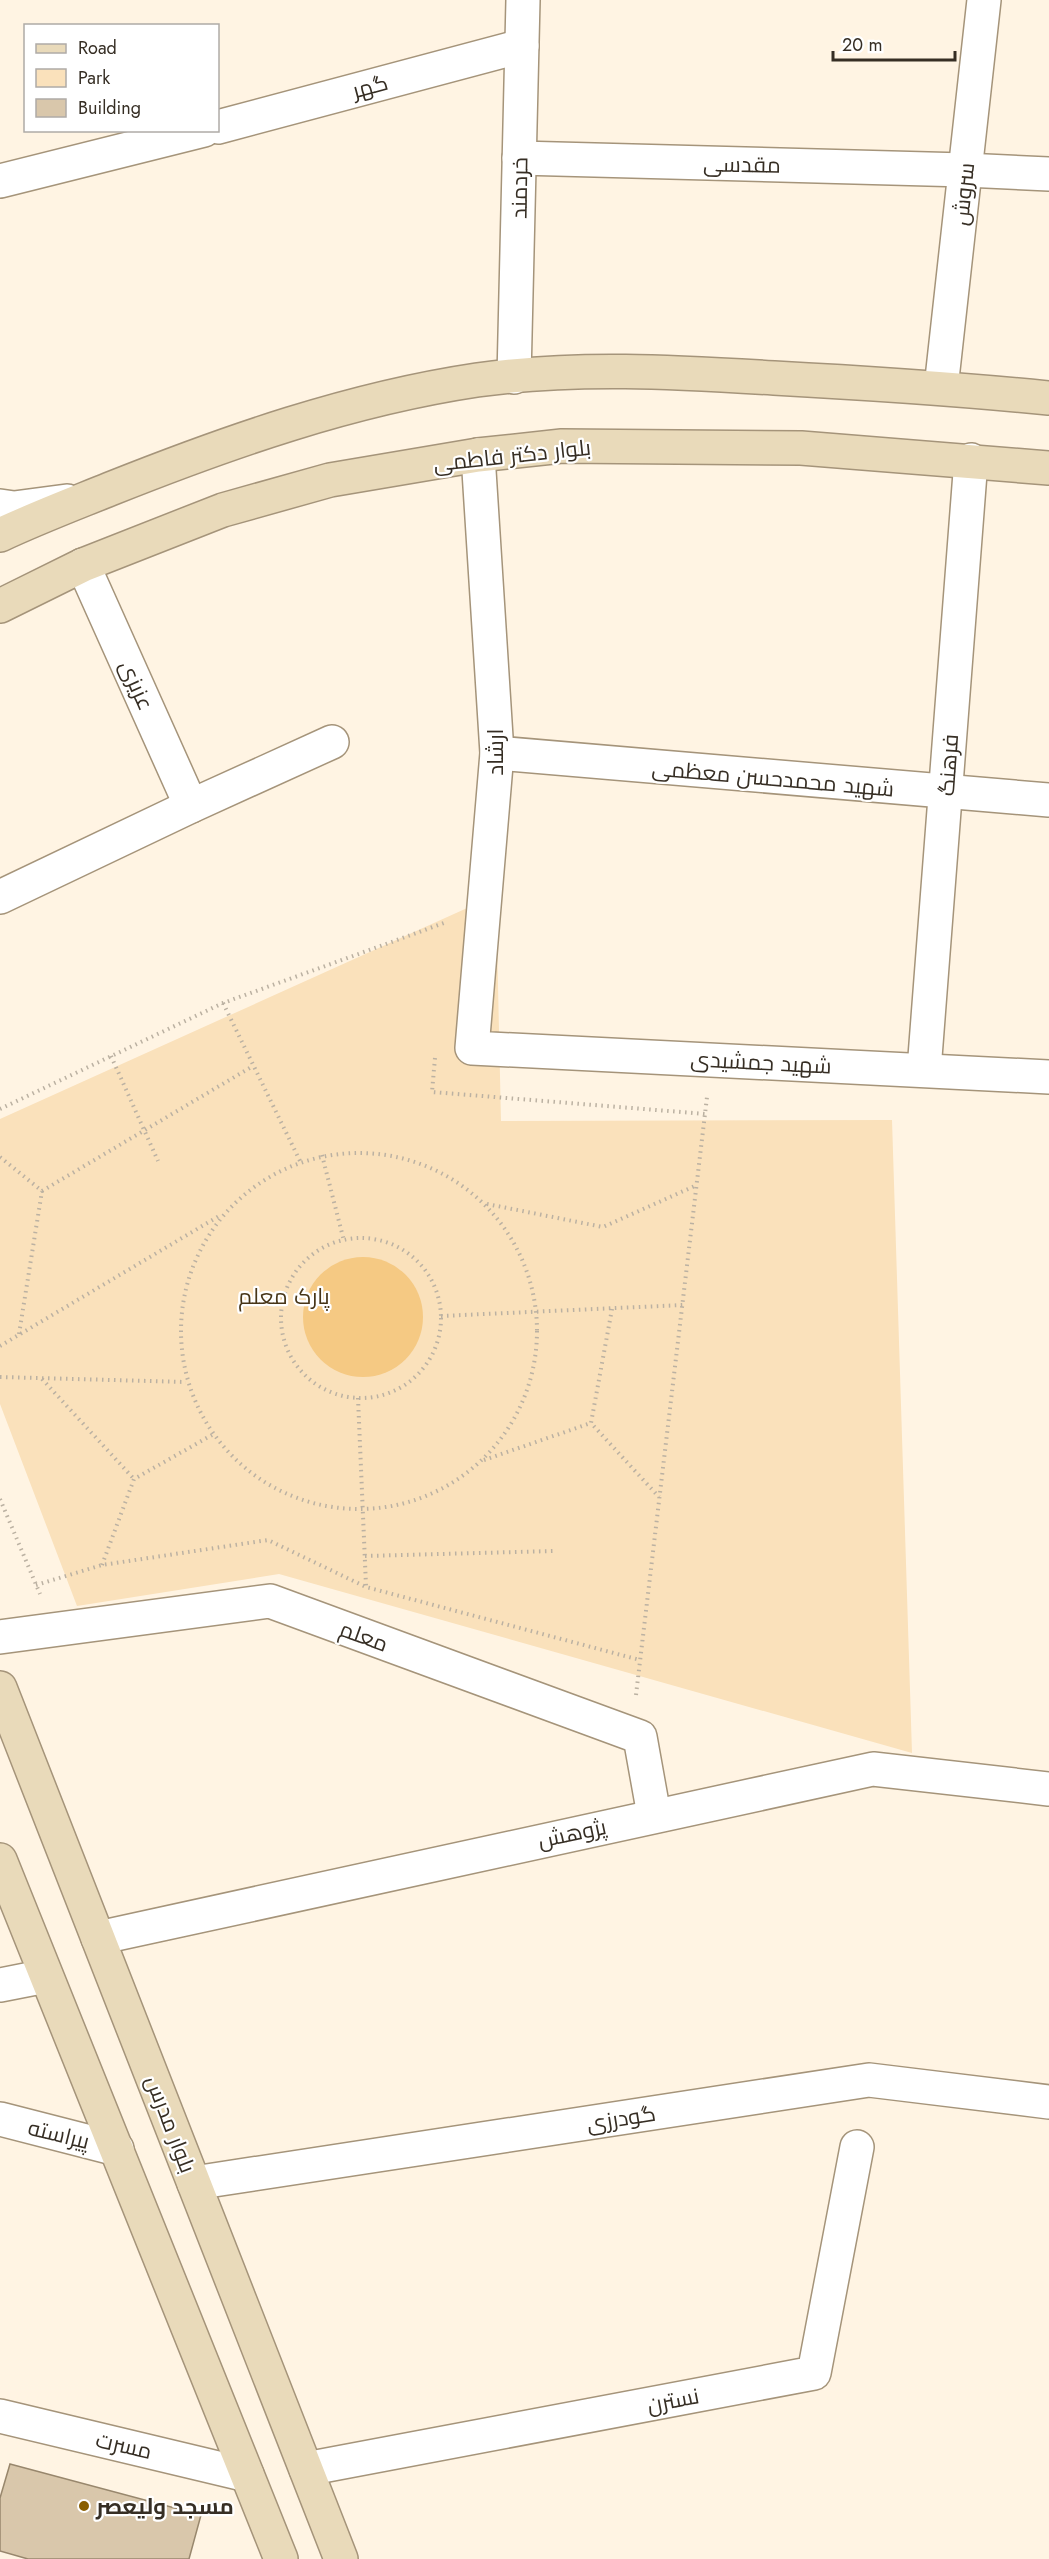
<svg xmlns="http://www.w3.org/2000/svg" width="1049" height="2559" viewBox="0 0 1049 2559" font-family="Jost,Cairo,sans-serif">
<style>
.green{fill:#fae1bb}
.water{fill:#f5c983}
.building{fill:#d9c7ab;stroke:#98876d;stroke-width:1.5}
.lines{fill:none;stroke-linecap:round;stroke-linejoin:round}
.minor-casing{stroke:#a5947a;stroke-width:36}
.tertiary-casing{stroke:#a5947a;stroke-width:36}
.secondary-casing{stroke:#a5947a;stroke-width:36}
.path{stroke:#bbb1a2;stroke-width:4;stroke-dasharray:1.5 4.5;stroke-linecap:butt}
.minor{stroke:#fff;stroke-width:33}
.tertiary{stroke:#fff;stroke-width:33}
.secondary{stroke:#e9daba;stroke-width:33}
.poi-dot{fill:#895e00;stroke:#fff;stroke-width:2}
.labels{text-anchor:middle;stroke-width:4.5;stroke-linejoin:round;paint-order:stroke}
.street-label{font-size:22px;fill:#362e24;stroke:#fff}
.park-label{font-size:22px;fill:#473517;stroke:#fff}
.poi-label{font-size:22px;font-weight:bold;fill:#362e24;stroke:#fff;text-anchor:start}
</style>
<rect width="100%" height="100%" fill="#fff4e3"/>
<polygon class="green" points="496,895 501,1121 892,1120 912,1753 279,1574 77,1606 0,1404 0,1119"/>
<circle class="water" cx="363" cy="1317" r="60"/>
<polygon class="building" points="10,2464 201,2515 189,2559 28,2559 0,2551 0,2498"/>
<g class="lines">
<g class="minor-casing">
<g id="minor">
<polyline points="218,127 522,46"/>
<polyline points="519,158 965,170 1049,174"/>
<polyline points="0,181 204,130"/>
<polyline points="514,377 523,0"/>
<polyline points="941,388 984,0"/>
<polyline points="478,455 497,753 472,1048 1049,1077"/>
<polyline points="83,565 191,806"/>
<polyline points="497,753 1049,800"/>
<polyline points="0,897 191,806 332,742"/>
<polyline points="924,1070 971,460"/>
<polyline points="0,1637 270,1601 640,1737 654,1815"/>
<polyline points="98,1938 873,1769 1049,1789"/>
<polyline points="0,2119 117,2149"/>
<polyline points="194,2183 869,2080 1049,2102"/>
<polyline points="0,2416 247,2475"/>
<polyline points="306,2469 814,2373 857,2147"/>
</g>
</g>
<g class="tertiary-casing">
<g id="tertiary">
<polyline points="0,506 14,508 67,501"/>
<polyline points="0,1985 46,1976"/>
</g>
</g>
<g class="secondary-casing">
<g id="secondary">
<path d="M0 535C36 518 73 504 110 489 228 442 350 399 477 380 576 366 675 372 774 378 866 383 957 389 1049 398"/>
<polyline points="0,606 83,565 223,510 330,480 478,455 562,446 801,448 1049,468"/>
<polyline points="0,1688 341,2559"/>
<polyline points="0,1860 281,2559"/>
</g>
</g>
<g class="path">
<polyline points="223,1003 301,1163"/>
<polyline points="111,1056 158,1161"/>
<polyline points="435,1058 432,1092 706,1114"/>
<polyline points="0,1109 223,1003 444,923"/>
<circle cx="359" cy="1331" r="178"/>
<polyline points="322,1155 344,1241"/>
<polyline points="0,1157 42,1191 253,1066"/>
<polyline points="487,1204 603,1227 697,1185"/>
<circle cx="361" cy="1318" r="80"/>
<polyline points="612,1309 591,1423 659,1497"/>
<polyline points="441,1316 683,1305"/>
<polyline points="19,1334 42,1191"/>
<polyline points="0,1346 219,1216"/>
<polyline points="0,1377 186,1382"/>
<polyline points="42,1379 134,1479"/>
<polyline points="358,1398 366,1586"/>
<polyline points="484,1460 591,1423"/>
<polyline points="0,1499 40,1594"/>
<polyline points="365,1556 554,1551"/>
<polyline points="102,1565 134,1479 212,1435"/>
<polyline points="36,1585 102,1565 268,1540 366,1587 640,1660"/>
<polyline points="636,1695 707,1097"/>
</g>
<use href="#minor" class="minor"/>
<use href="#tertiary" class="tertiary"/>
<use href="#secondary" class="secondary"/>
</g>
<circle class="poi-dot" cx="84" cy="2506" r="6"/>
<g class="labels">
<g class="street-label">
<text transform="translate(370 86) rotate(-15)" y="8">گهر</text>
<text transform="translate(742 164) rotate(1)" y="8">مقدسی</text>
<text transform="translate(519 188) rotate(-89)" y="8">خردمند</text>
<text transform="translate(963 194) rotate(-84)" y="8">سروش</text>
<text transform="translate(512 455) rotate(-6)" y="8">بلوار دکتر فاطمی</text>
<text transform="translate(137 685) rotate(66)" y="8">عزیزی</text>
<text transform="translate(495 752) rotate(-90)" y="8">ارشاد</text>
<text transform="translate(948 765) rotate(-86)" y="8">فرهنگ</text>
<text transform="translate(773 778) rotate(5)" y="8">شهید محمدحسن معظمی</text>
<text transform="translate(761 1062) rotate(3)" y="8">شهید جمشیدی</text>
<text transform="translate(364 1636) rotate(20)" y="8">معلم</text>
<text transform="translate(572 1833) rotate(-12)" y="8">پژوهش</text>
<text transform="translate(621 2118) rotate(-9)" y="8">گودرزی</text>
<text transform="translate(171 2124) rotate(69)" y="8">بلوار مدرس</text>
<text transform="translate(59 2134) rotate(14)" y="8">پیراسته</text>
<text transform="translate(673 2400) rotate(-11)" y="8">نسترن</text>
<text transform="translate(124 2445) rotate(13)" y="8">مسرت</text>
</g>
<g class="park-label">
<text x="284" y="1304">پارک معلم</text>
</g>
<g class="poi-label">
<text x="96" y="2514">مسجد ولیعصر</text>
</g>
</g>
<rect x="24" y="24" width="195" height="108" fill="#ffffff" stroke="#afaba7" stroke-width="1.5"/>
<rect x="36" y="44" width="30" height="9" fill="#e9daba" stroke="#afaba7" stroke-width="1.5"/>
<text x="78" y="54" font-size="18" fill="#362e24">Road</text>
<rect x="36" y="69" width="30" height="18" fill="#fae1bb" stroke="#afaba7" stroke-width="1.5"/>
<text x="78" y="84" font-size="18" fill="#362e24">Park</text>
<rect x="36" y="99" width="30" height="18" fill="#d9c7ab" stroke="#afaba7" stroke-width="1.5"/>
<text x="78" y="114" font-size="18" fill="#362e24">Building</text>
<path d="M833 51v9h122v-9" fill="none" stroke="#362e24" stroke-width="3"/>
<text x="842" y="51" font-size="18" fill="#362e24" stroke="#ffffff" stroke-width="4.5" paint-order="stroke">20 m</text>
</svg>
